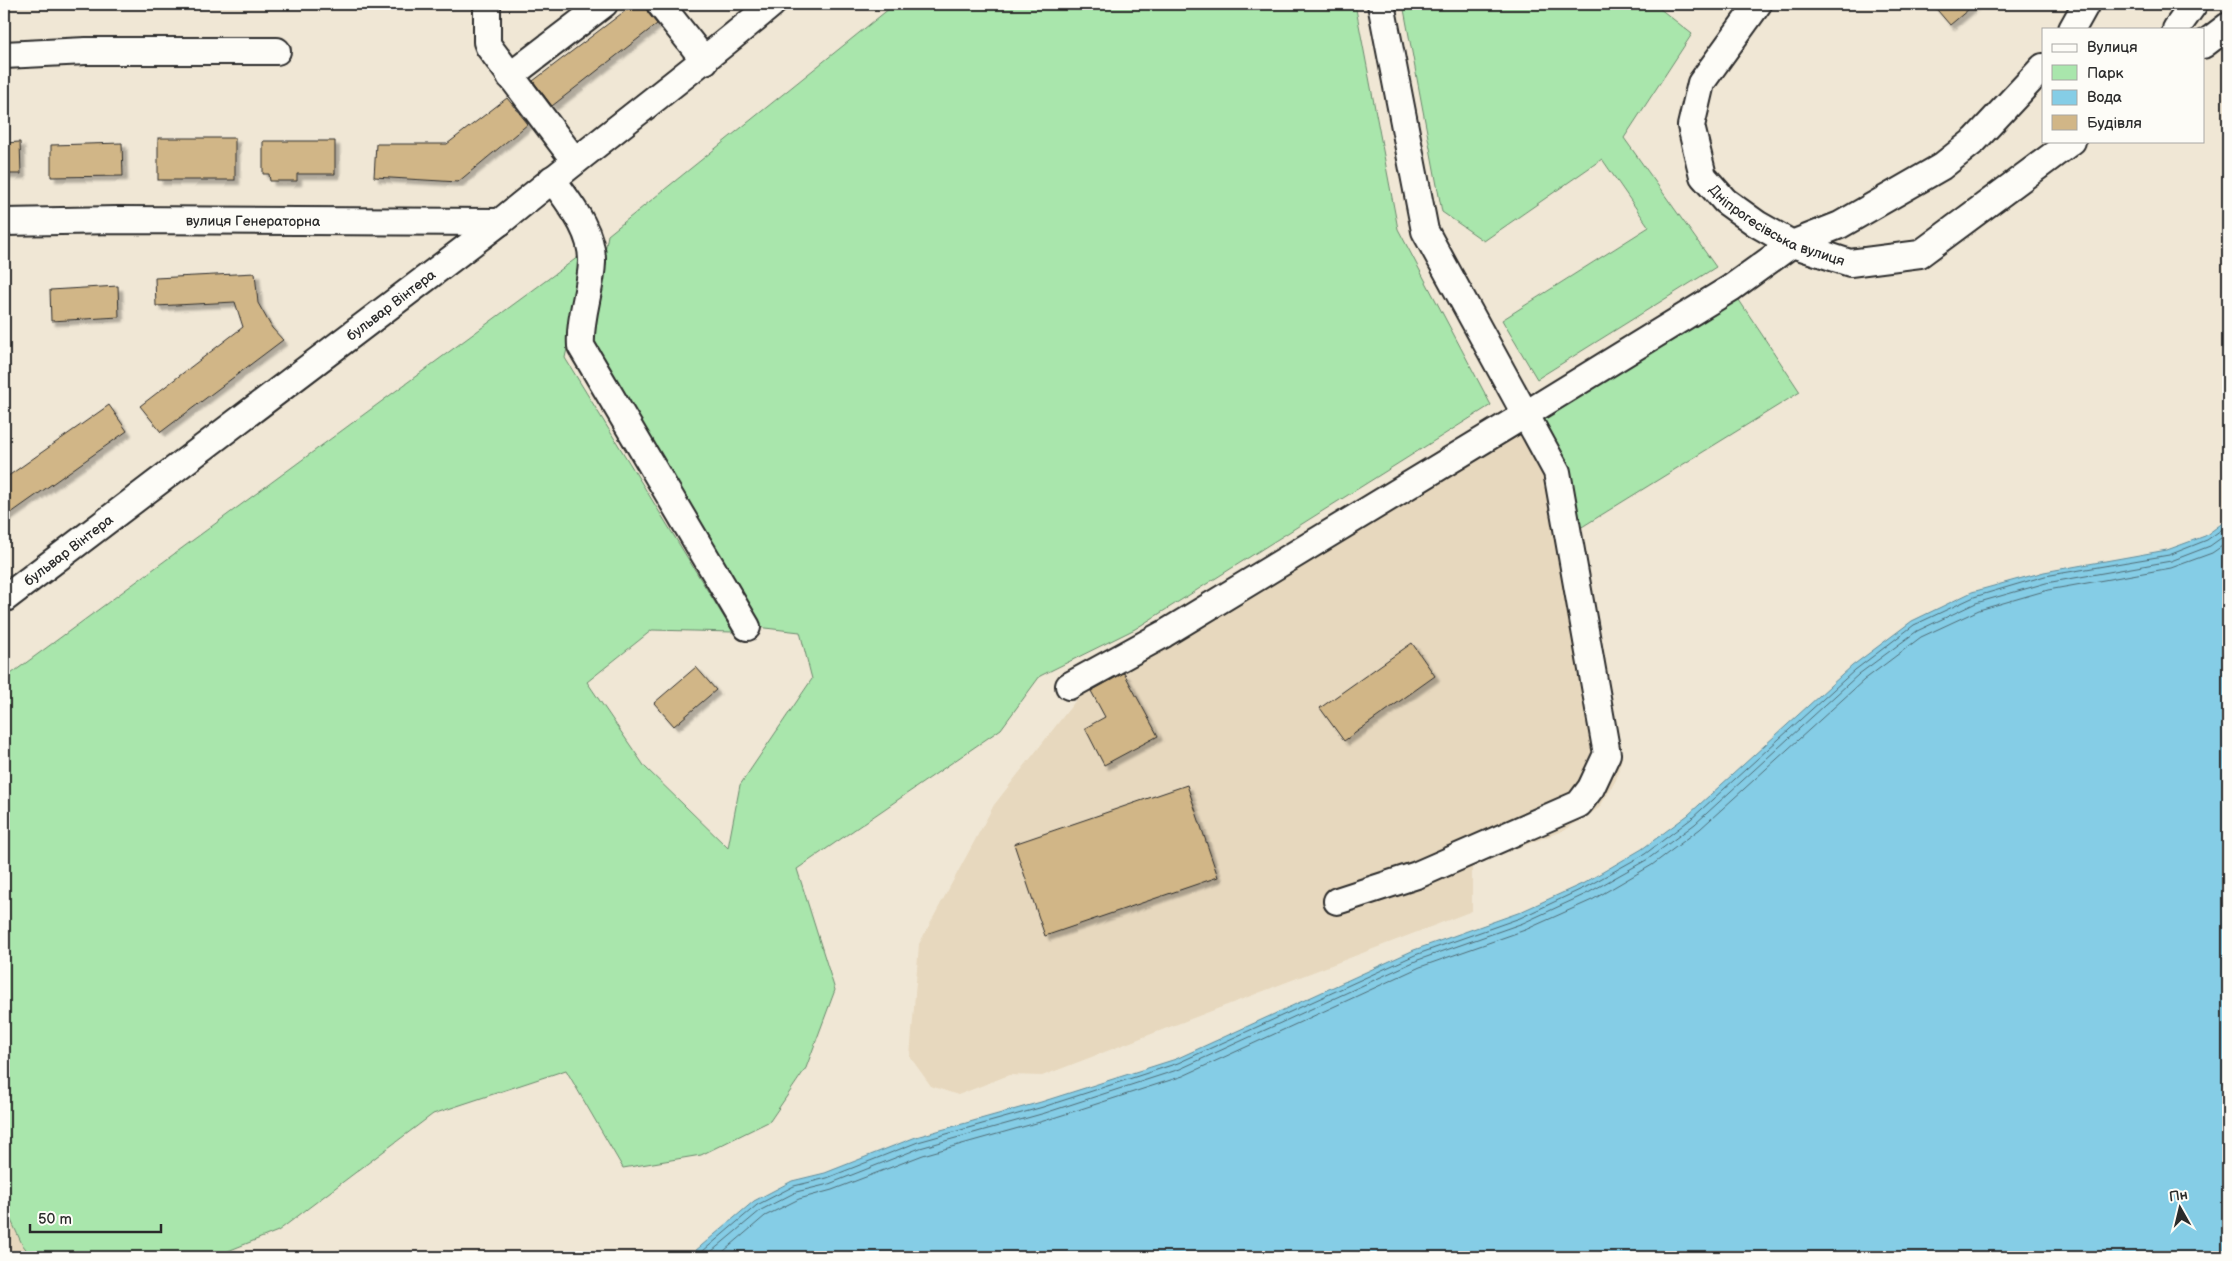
<svg xmlns="http://www.w3.org/2000/svg" width="2232" height="1261" viewBox="0 0 2232 1261" font-family="'Balsamiq Sans',sans-serif">
<style>
.built{fill:#e7d8be}
.green{fill:#a9e6ac;stroke:#6a886c}
.water{fill:#85cde6;stroke:#618c9b}
.lines{fill:none;stroke-linecap:round;stroke-linejoin:round}
.shore{stroke:#4f6c76;stroke-width:1}
.building{fill:#d1b687;stroke:#2b2b2b;filter:url(#shadow)}
.minor-casing{stroke:#2b2b2b;stroke-width:30}
.minor{stroke:#fdfcf7;stroke-width:26}
.labels{text-anchor:middle;stroke-width:5;stroke-linejoin:round;paint-order:stroke}
.street-label{font-size:14px;fill:#2b2b2b;stroke:#fdfcf7}
</style>
<defs>
<filter id="shadow"><feDropShadow dx="4.5" dy="4.5" stdDeviation="1" flood-color="#0004"/></filter>
</defs>
<rect width="100%" height="100%" fill="#f0e7d5"/>
<filter id="ink" filterUnits="userSpaceOnUse"><feTurbulence type="fractalNoise" baseFrequency=".02" numOctaves="2"/><feDisplacementMap in="SourceGraphic" scale="10" xChannelSelector="R" yChannelSelector="G"/><feConvolveMatrix kernelMatrix="1 2 1 2 8 2 1 2 1" color-interpolation-filters="sRGB"/></filter>
<g filter="url(#ink)">
<g class="built">
<polygon points="1538,418 1564,466 1622,757 1616,780 1599,808 1565,830 1472,865 1472,911 1042,1076 1009,1075 958,1095 931,1086 910,1057 919,944 994,805 1087,686"/>
<polygon points="4,1205 22,1244 32,1257 4,1257"/>
</g>
<g class="green">
<polygon points="895,4 1351,4 1356,9 1398,229 1491,405 1135,629 1040,676 1001,729 797,869 835,990 806,1068 770,1121 701,1155 623,1168 566,1070 433,1114 278,1231 213,1257 32,1257 22,1244 4,1205 4,679 578,257 582,274 565,358 733,632 652,630 587,682 645,767 728,848 740,785 812,679 800,632 756,627 587,349 608,235"/>
<polygon points="1403,4 1654,4 1692,34 1624,138 1716,267 1537,379 1502,320 1649,227 1602,159 1484,241 1442,212"/>
<polygon points="1735,294 1800,392 1577,530 1538,418"/>
</g>
<polygon class="water" points="2228,519 2228,1257 688,1257 754,1201 792,1181 825,1173 916,1137 1041,1102 1176,1059 1414,950 1518,913 1584,883 1642,849 1688,815 1852,666 1912,621 1972,592 2044,572 2167,550 2205,536"/>
<g class="lines">
<g class="shore">
<polyline points="696,1257 757,1205 794,1186 827,1178 918,1142 1043,1107 1178,1063 1415,955 1520,918 1586,887 1645,854 1691,819 1855,670 1914,625 1974,597 2045,576 2169,555 2207,540 2228,525"/>
<polyline points="705,1257 761,1210 796,1192 829,1184 920,1148 1045,1113 1180,1069 1418,960 1523,923 1588,893 1648,859 1695,824 1859,674 1917,631 1976,603 2046,583 2171,561 2210,546 2228,533"/>
<polyline points="717,1257 765,1216 799,1199 832,1190 923,1155 1047,1120 1183,1076 1420,967 1525,930 1592,900 1652,865 1700,829 1864,680 1921,637 1979,610 2048,590 2171,568 2212,553 2228,542"/>
</g>
</g>
<g class="building">
<polygon points="634,4 645,4 648,13 657,24 552,106 533,81"/>
<polygon points="1932,4 1975,4 1950,25"/>
<polygon points="507,98 528,124 458,182 374,177 376,144 447,144"/>
<rect x="158" y="138" width="77" height="42"/>
<polygon points="263,141 335,141 335,174 297,174 297,181 270,181 269,174 263,174"/>
<polygon points="20,142 21,174 4,174 4,143"/>
<polygon points="122,143 123,176 51,177 51,145"/>
<polygon points="255,273 258,303 272,328 283,340 161,432 140,406 243,327 235,302 156,306 155,278"/>
<polygon points="118,286 119,317 51,321 50,290"/>
<polygon points="109,405 127,431 4,518 4,479"/>
<polygon points="1412,643 1435,676 1344,741 1320,708"/>
<polygon points="696,667 716,690 674,726 654,703"/>
<polygon points="1124,673 1158,736 1104,765 1085,728 1105,717 1091,691"/>
<polygon points="1187,785 1218,877 1045,936 1014,844"/>
</g>
<g class="lines">
<g class="minor-casing">
<g id="minor">
<polyline points="487,4 487,42 489,47 575,161"/>
<polyline points="660,4 705,61"/>
<path id="s1" d="M1758 4 1701 83 1691 126 1703 176 1725 201 1757 224 1792 244 1850 263 1920 254 2072 141"/>
<polyline points="2072,29 2086,4"/>
<polyline points="2176,29 2194,4"/>
<polyline points="2203,45 2228,26"/>
<polyline points="4,55 86,51 277,51"/>
<polyline points="510,76 604,4"/>
<path d="M552 179C569 203 593 231 592 262 591 290 579 318 581 346L747 627"/>
<path id="s2" d="M4 222 118 220 500 222"/>
<path id="s3" d="M4 599 500 222C590 148 683 79 772 4"/>
<polyline points="1069,686 1164,634 1526,414 1731,288 1792,244 1840,225 1941,167 1975,140 2043,67"/>
<polyline points="1337,901 1417,875 1579,804 1591,788 1607,754 1557,472 1425,231 1381,4"/>
</g>
</g>
<use href="#minor" class="minor"/>
</g>
</g>
<g class="labels">
<g class="street-label">
<text dy="5" stroke="none"><textPath href="#s2" startOffset="249">вулиця Генераторна</textPath></text>
<text dy="5" stroke="none"><textPath href="#s1" startOffset="284">Дніпрогесівська вулиця</textPath></text>
<text dy="5" stroke="none"><textPath href="#s3" startOffset="486">бульвар Вінтера</textPath></text>
<text dy="5" stroke="none"><textPath href="#s3" startOffset="81">бульвар Вінтера</textPath></text>
</g>
</g>
<rect width="2232" height="1261" fill="none" stroke="#fdfcf7" stroke-width="20"/>
<rect x="10" y="10" width="2212" height="1241" fill="none" stroke="#2b2b2b" stroke-width="2" filter="url(#ink)"/>
<rect x="2042" y="28" width="162" height="115" fill="#fdfcf7" stroke="#a9a8a5"/>
<rect x="2052" y="44" width="25" height="8" fill="#fdfcf7" stroke="#a9a8a5"/>
<text x="2087" y="52" font-size="15" fill="#2b2b2b">Вулиця</text>
<rect x="2052" y="65" width="25" height="15" fill="#a9e6ac" stroke="#a9a8a5"/>
<text x="2087" y="78" font-size="15" fill="#2b2b2b">Парк</text>
<rect x="2052" y="90" width="25" height="15" fill="#85cde6" stroke="#a9a8a5"/>
<text x="2087" y="102" font-size="15" fill="#2b2b2b">Вода</text>
<rect x="2052" y="115" width="25" height="15" fill="#d1b687" stroke="#a9a8a5"/>
<text x="2087" y="128" font-size="15" fill="#2b2b2b">Будівля</text>
<g transform="translate(2180 1208) rotate(352)" stroke="#fdfcf7" stroke-width="4" paint-order="stroke">
<path d="M0-4L9 19L0 12L-9 19Z" fill="#2b2b2b"/>
<text y="-8" font-size="14" font-weight="bold" text-anchor="middle" fill="#2b2b2b">Пн</text>
</g>
<path d="M30 1224v8h131v-8" fill="none" stroke="#2b2b2b" stroke-width="2.5"/>
<text x="38" y="1224" font-size="15" fill="#2b2b2b" stroke="#fdfcf7" stroke-width="4" paint-order="stroke">50 m</text>
</svg>
